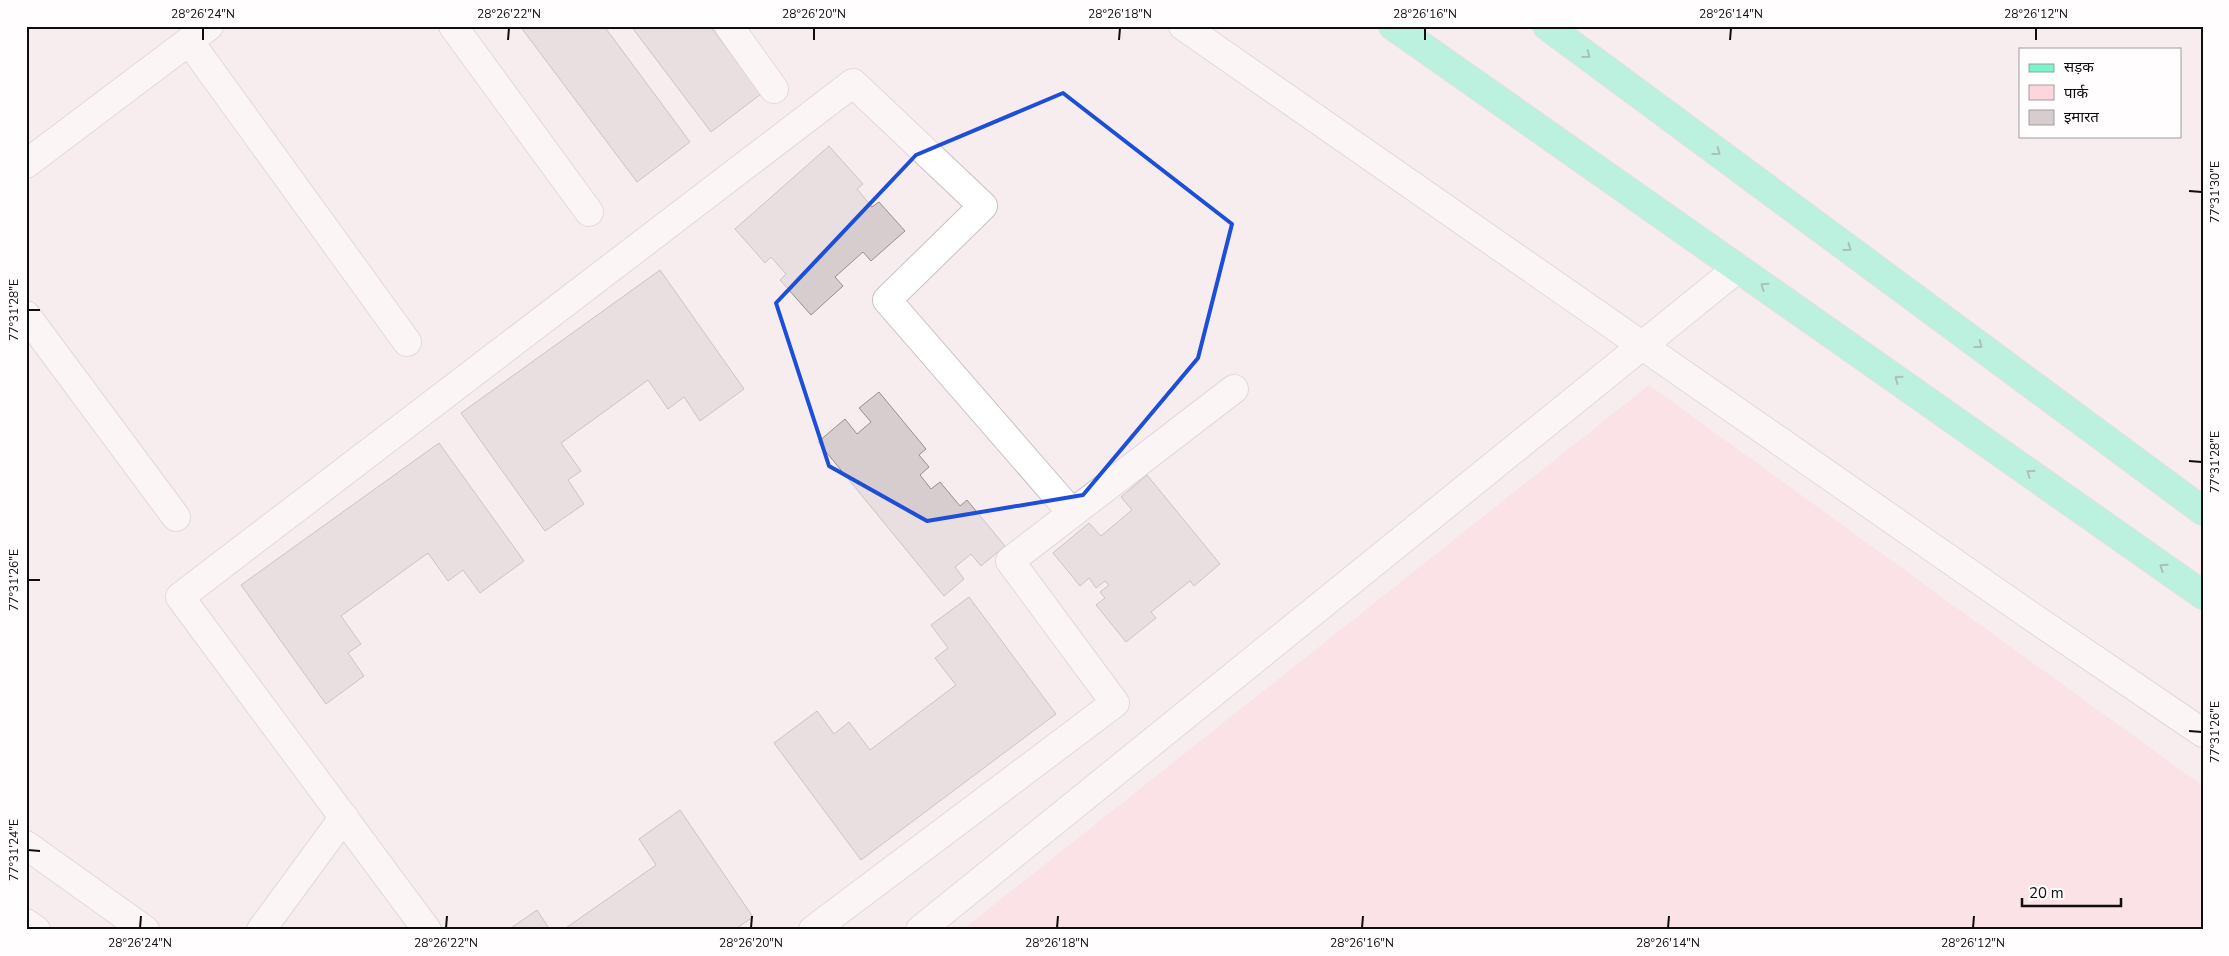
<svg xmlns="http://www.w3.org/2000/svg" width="2229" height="956" viewBox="0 0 2229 956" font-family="'Nunito Sans','Noto Sans Devanagari',sans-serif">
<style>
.green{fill:#fcd5dd}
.building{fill:#d7cdcf;stroke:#988f91}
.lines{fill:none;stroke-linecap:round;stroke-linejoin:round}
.minor-casing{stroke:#c9c0c2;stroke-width:30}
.major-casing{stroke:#cfcfcf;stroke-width:30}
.minor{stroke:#fff;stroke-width:28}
.major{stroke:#77f5cd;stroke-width:28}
.oneway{stroke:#498d77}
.marked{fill:none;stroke:#1d4ed8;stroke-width:4;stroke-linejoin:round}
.ticks{fill:none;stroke:#100d0d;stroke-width:2}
.neatline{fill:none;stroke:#100d0d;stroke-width:2}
.ticks-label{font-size:12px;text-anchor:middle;fill:#100d0d}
</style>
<rect width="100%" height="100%" fill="#f7edef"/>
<polygon class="green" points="1649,385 2203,786 2203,930 962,930"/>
<g class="building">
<polygon points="520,26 604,26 690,142 637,182"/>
<polygon points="631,26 710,26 761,94 711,132"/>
<polygon points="829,146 863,184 857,189 872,207 879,202 905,231 871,261 863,252 835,277 843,286 811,315 780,280 786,274 771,257 765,263 735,229"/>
<polygon points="660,270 744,389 700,421 684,397 668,409 648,380 561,443 581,471 568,480 584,504 545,531 461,413"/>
<polygon points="879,392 926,449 919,455 929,467 920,475 931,489 940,482 960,506 967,500 1005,546 981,566 971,554 955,567 964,579 944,596 818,442 845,419 857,434 871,422 859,408"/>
<polygon points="439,443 524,561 480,593 463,570 448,581 428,553 341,616 361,644 348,653 364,676 326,704 241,585"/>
<polygon points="1147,475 1220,564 1194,586 1190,581 1151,612 1156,618 1126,642 1096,605 1105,598 1100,592 1109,585 1105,581 1096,588 1089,578 1080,586 1053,553 1089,523 1101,536 1132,510 1121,497"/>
<polygon points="969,597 1056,714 861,860 774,743 817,711 834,734 849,722 870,750 956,685 935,658 948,648 931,625"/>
<polygon points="680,810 753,917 734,930 563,930 656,865 639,839"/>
<polygon points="537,910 550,930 508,930"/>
</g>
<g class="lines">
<g class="minor-casing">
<g id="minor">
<polyline points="453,26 589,212"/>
<polyline points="729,26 774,89"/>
<polyline points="1183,26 2025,612 2203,733"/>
<polyline points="189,41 407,342"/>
<polyline points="26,164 209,26"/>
<polyline points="26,315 176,517"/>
<polyline points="26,845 145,930"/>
<polyline points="26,923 36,930"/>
<polyline points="261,930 344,817"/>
<polyline points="427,930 180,597 853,83 983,206 887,300 1072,513"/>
<polyline points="813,930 1115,703 1010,561 1234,389"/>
<polyline points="920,930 1738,268"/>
</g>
</g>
<g class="major-casing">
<g id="major">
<polyline points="1393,26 2203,595"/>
<polyline points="1547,26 2203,511"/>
</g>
</g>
<use href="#minor" class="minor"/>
<use href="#major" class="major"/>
</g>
<defs><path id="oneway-chevron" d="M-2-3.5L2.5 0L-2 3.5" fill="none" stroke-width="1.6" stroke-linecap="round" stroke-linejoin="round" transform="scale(1.25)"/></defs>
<g class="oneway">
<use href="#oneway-chevron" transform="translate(1587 55) rotate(36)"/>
<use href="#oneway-chevron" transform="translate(1717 152) rotate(36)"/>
<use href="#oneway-chevron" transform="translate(1848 248) rotate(36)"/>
<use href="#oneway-chevron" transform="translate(1764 286) rotate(-145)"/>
<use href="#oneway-chevron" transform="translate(1979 345) rotate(37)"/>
<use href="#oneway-chevron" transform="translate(1898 379) rotate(-145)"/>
<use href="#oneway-chevron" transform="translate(2030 473) rotate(-145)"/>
<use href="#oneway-chevron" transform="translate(2163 567) rotate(-145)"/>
</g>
<path d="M0 0H2229V956H0ZM1063 93 1232 224 1198 358 1083 495 927 521 829 466 776 303 916 155Z" fill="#f7edef" fill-opacity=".55" fill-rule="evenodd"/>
<path class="marked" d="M1063 93 1232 224 1198 358 1083 495 927 521 829 466 776 303 916 155Z"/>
<path class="ticks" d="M203 40V28M508 40 509 28M814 40V28M1119 40 1120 28M1425 40V28M1730 40 1731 28M2036 40V28M2189 191 2202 192M28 310H40M2189 461 2202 462M28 580H40M2189 731 2202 732M28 850 40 851M140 928 141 916M446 928 447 916M751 928 752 916M1057 928 1058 916M1362 928 1363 916M1668 928 1669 916M1973 928 1974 916"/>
<rect width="2229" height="956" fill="none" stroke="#fffdfd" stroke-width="55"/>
<rect x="2019" y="48" width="162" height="90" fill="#fffdfd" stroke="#9f9d9d"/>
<rect x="2029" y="64" width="25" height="8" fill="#77f5cd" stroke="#9f9d9d"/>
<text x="2064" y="72" font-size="15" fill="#100d0d">सड़क</text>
<rect x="2029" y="85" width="25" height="15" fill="#fcd5dd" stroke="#9f9d9d"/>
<text x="2064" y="98" font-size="15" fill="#100d0d">पार्क</text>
<rect x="2029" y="110" width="25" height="15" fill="#d7cdcf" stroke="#9f9d9d"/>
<text x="2064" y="122" font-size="15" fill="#100d0d">इमारत</text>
<path d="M2022 898v8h99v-8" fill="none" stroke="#100d0d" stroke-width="2.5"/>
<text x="2029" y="898" font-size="15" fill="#100d0d" stroke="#fffdfd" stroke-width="4" paint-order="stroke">20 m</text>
<rect x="28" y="28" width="2174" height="900" class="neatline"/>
<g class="ticks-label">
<text x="203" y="18">28°26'24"N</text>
<text x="509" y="18">28°26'22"N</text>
<text x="814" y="18">28°26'20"N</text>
<text x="1120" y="18">28°26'18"N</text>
<text x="1425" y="18">28°26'16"N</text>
<text x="1731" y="18">28°26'14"N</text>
<text x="2036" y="18">28°26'12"N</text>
<text transform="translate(2215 192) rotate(-90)" y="4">77°31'30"E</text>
<text transform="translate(14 310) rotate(-90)" y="4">77°31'28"E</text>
<text transform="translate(2215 462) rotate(-90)" y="4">77°31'28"E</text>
<text transform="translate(14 580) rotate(-90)" y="4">77°31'26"E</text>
<text transform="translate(2215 732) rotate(-90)" y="4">77°31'26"E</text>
<text transform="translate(14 850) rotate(-90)" y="4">77°31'24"E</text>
<text x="140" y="947">28°26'24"N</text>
<text x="446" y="947">28°26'22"N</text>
<text x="751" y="947">28°26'20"N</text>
<text x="1057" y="947">28°26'18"N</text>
<text x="1362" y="947">28°26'16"N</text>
<text x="1668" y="947">28°26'14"N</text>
<text x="1973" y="947">28°26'12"N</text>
</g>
</svg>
